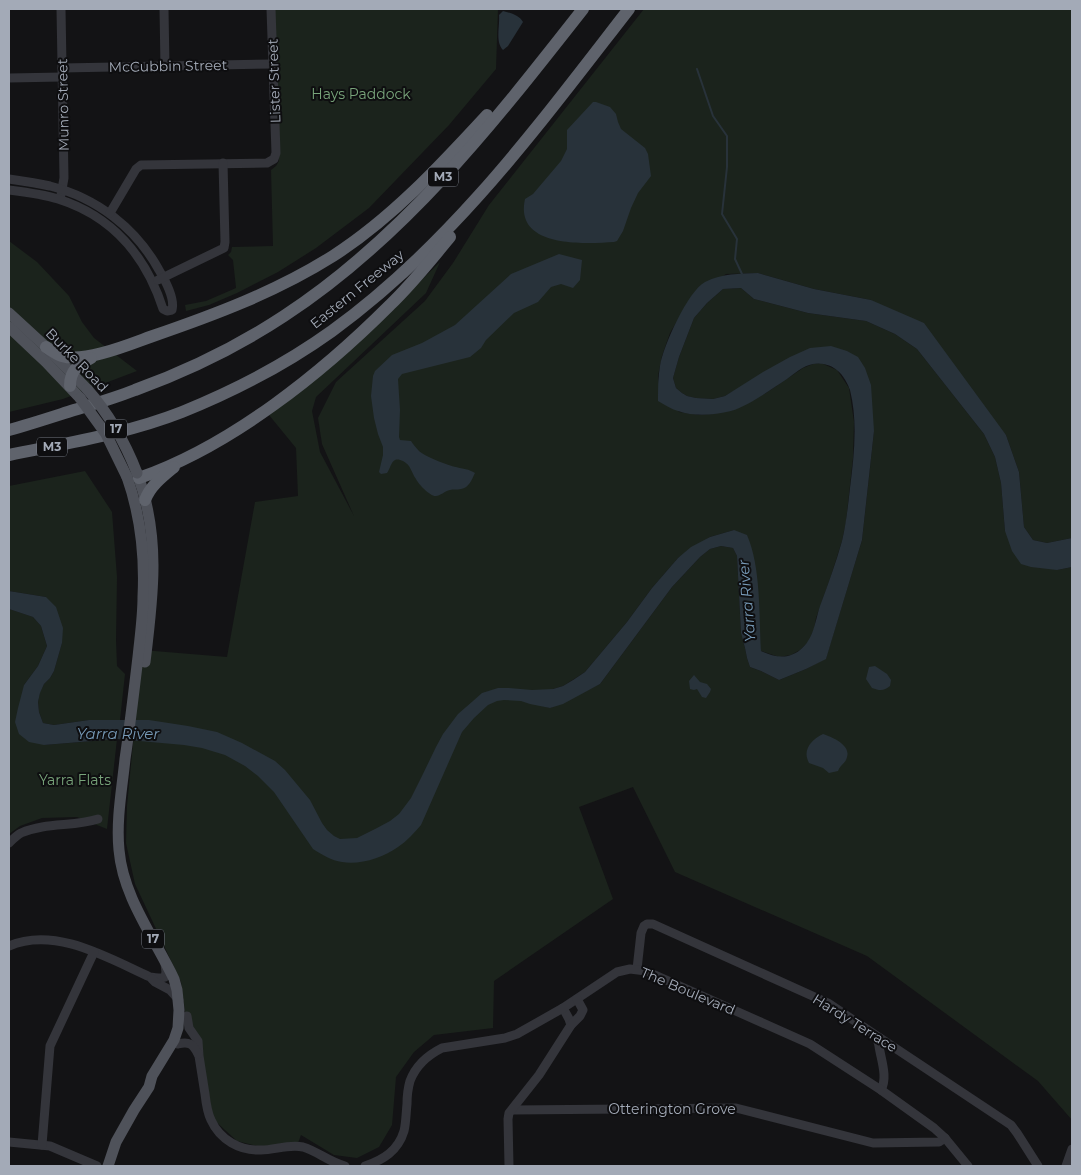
<svg xmlns="http://www.w3.org/2000/svg" width="1081" height="1175" viewBox="0 0 1081 1175" font-family="Montserrat,sans-serif">
<style>
.green{fill:#1b231c}
.water{fill:#28323a}
.lines{fill:none;stroke-linecap:round;stroke-linejoin:round}
.stream{stroke:#28323a;stroke-width:2}
.minor{stroke:#34353b;stroke-width:9}
.major{stroke:#4f525a;stroke-width:11}
.highway{stroke:#5f636c;stroke-width:12}
.major-bridge{stroke:#4f525a;stroke-width:11}
.labels{text-anchor:middle;stroke-width:4;stroke-linejoin:round;paint-order:stroke}
.shield{fill:#0e0e10;stroke:#767b85;stroke-width:1}
.shield-label{font-size:12px;font-weight:bold;fill:#a3aab7}
.street-label{font-size:14px;fill:#a3aab7;stroke:#0e0e10}
.park-label{font-size:14px;fill:#78a47a;stroke:#0e0e10}
.water-label{font-size:15px;font-style:italic;fill:#7699b6;stroke:#0e0e10}
</style>
<rect width="100%" height="100%" fill="#131315"/>
<g class="green">
<polygon points="274,9 498,9 496,69 449,125 369,208 316,248 278,272 237,293 209,305 186,311 185,305 206,301 236,288 233,260 228,255 231,252 232,247 273,246 271,170 276,166 279,161"/>
<polygon points="644,9 1072,9 1072,538 1047,543 1033,540 1024,527 1019,472 1006,435 871,300 814,289 758,273 726,274 690,299 670,333 662,356 658,376 659,385 679,412 699,415 712,414 733,410 766,393 803,368 813,364 821,363 837,370 849,388 854,422 853,458 846,522 842,541 831,576 816,618 814,629 809,641 800,650 791,655 779,657 761,651 734,530 710,537 678,558 652,588 627,622 585,672 563,686 553,689 542,706 550,708 600,684 672,587 700,557 710,549 721,546 733,548 737,556 741,633 745,648 747,658 750,667 761,671 779,680 806,669 826,658 862,540 874,431 847,351 743,386 725,396 713,399 696,398 687,396 682,393 676,388 673,378 679,357 694,318 707,303 723,289 741,288 754,299 808,313 866,321 895,334 917,349 984,434 995,457 1001,483 1005,531 1057,570 1072,567 1072,1120 1038,1081 867,956 675,872 633,787 579,807 613,899 494,981 493,1028 434,1035 414,1052 396,1077 392,1125 379,1147 357,1158 334,1155 301,1135 298,1143 261,1147 237,1141 213,1119 200,1040 186,1019 181,982 135,884 126,843 127,806 142,650 227,657 255,502 298,496 296,448 269,415 355,345 440,262 426,293 316,397 312,411 320,452 354,516 322,444 318,418 336,382 425,301 453,263 489,205"/>
<polygon points="9,241 37,262 69,296 82,322 94,338 137,371 63,399 9,412"/>
<polygon points="85,471 112,512 117,577 116,640 117,666 125,674 120,720 89,720 54,725 43,723 39,712 38,702 40,692 44,684 50,678 54,671 62,643 46,597 9,591 9,486"/>
<polygon points="9,609 33,617 41,626 47,646 38,666 24,685 44,745 117,739 107,829 77,817 42,818 20,826 9,834"/>
</g>
<g class="water">
<path d="M503 11C511 13 519 15 523 22L508 46 503 50C495 42 500 26 499 15Z"/>
<path d="M593 102H596L610 107 616 114 618 122 621 129 645 148 648 154 651 176 638 193 631 208 623 231 617 241 614 242C584 244 514 248 525 199L533 194 561 161 567 149V130Z"/>
<path d="M559 254 582 260 580 280 573 288 561 284 551 287 538 302 514 313 486 340 481 348 470 357 402 374 398 379 400 410 399 437 400 440 411 441C413 444 416 448 419 451 424 456 449 466 456 467 463 469 469 469 475 473 472 479 469 488 461 489 457 490 453 489 450 490 445 491 440 496 436 496 431 497 418 484 416 479 411 472 411 465 403 461 400 460 398 459 395 460 391 462 390 469 387 473L381 474 379 472 383 455V447L378 434 374 418 371 396 373 376 375 371 392 355 422 343 455 325 511 274Z"/>
<path d="M758 273 814 289 871 300 924 323 1006 435 1019 472 1024 527 1033 540 1047 543 1072 538V567L1057 570 1031 567 1021 564 1012 551 1005 531 1001 483 995 457 984 434 917 349 895 334 866 321 808 313 754 299 741 288 723 289 707 303 694 318 679 357 673 378 676 388 682 393 687 396 696 398 713 399 725 396 763 372 790 357 810 348 831 346 847 351 858 357 865 368 871 385 874 431 862 540 826 659 806 669 779 680 761 671 750 667 747 658 745 648 741 633 737 556 733 548 721 546 710 549 700 557 672 587 600 684 563 704 550 708 530 704 521 701 504 700 497 701 488 705 474 718 462 732 421 825C414 833 407 841 398 847 383 858 360 865 342 862 332 861 321 854 313 849L274 792 258 776 245 766 225 755 202 748 184 745 117 739 44 745 29 742 19 734 15 722 18 708 24 685 38 666 47 646 41 626 33 617 9 609V591L46 597 56 607 63 628 62 643 54 671 50 678 44 684 40 693 38 702 39 712 43 723 54 725 89 720H149L188 726 217 732 242 743 275 761 285 770 310 800 322 823 327 830 334 836 340 839 357 838 377 828 390 821 399 814 411 798 422 776 436 747 443 734 458 714 473 701 482 693 498 688H509L532 690 553 689 563 686 573 680 585 672 627 622 652 588 678 558 691 547 710 537 734 530 747 535C761 567 759 615 761 651 775 657 787 660 800 650 814 639 815 621 820 606 828 584 836 563 842 541 846 524 848 506 850 488 854 456 858 422 850 390 848 384 843 375 838 371 832 365 821 362 813 364 803 366 795 373 787 379 770 390 750 405 731 411 714 415 695 417 678 411 671 409 665 405 658 401 658 389 658 377 660 366 663 346 688 291 705 282 723 273 738 274 758 273Z"/>
<path d="M875 666 887 674 891 680 890 686C884 691 880 691 872 688L866 679 869 667Z"/>
<polygon points="694,675 700,682 707,684 711,689 710,692 706,698 702,697 697,689 694,690 690,689 689,681"/>
<path d="M823 734C832 737 851 745 847 757 846 763 840 765 838 771L829 773 823 768 809 763C802 750 811 740 823 734Z"/>
</g>
<g class="lines">
<polyline class="stream" points="697,69 713,116 727,136 727,167 722,214 737,239 735,259 742,274"/>
<g class="minor">
<polyline points="61,9 64,178 61,195"/>
<polyline points="164,9 165,67"/>
<polyline points="62,68 273,64"/>
<polyline points="9,78 62,77"/>
<path d="M9 179C23 181 37 183 50 186 97 198 136 228 159 270 165 280 175 299 172 310L167 311 163 309C146 256 112 216 58 199 42 194 25 192 9 190"/>
<polyline points="110,213 136,169 141,165 267,163 274,159 276,153 271,9"/>
<polyline points="158,280 224,248 225,242 223,163"/>
<path d="M9 843C13 839 17 835 21 833 46 822 74 827 98 819"/>
<path d="M9 946C55 926 108 958 150 977 156 978 160 979 165 977L166 972 165 964"/>
<polyline points="637,969 641,933 644,926 647,924 653,924 828,1003 880,1038 1011,1125 1017,1133 1038,1166"/>
<polyline points="152,979 155,982 170,990 179,1000"/>
<polyline points="563,1008 569,1019 571,1025"/>
<path d="M187 1016 189 1028 198 1041 199 1056C201 1069 203 1081 205 1094 206 1103 207 1112 211 1120 220 1140 240 1151 261 1150 275 1150 288 1144 303 1147 317 1151 329 1162 345 1166"/>
<path d="M880 1038 878 1042 879 1046C881 1060 888 1077 881 1090"/>
<path d="M178 1044C189 1041 193 1044 198 1054"/>
<polyline points="513,1110 736,1108 873,1143 939,1142 945,1138"/>
<polyline points="9,1142 50,1146 97,1166"/>
<polyline points="42,1145 50,1046 94,952"/>
<path d="M365 1166C383 1160 398 1151 404 1131 406 1123 406 1113 407 1104 407 1097 408 1088 410 1081 416 1065 428 1055 442 1048L505 1038 517 1034 563 1008 617 972 630 969 646 971 810 1044 881 1090 934 1128 945 1138 968 1166"/>
<polyline points="509,1166 508,1119 509,1113 539,1075 571,1025 580,1016 583,1010 577,999"/>
<polyline points="1066,1166 1072,1149"/>
</g>
<g class="major">
<polyline points="9,313 46,347 87,389"/>
<polyline points="9,327 46,362 80,398"/>
<path d="M137 473C161 536 153 597 145 662"/>
<path d="M108 1166 116 1142 134 1110 149 1087 152 1076 174 1040 178 1028 179 1010 177 990 174 979C154 937 123 897 119 850 116 820 122 789 125 759 130 725 134 691 138 657 140 637 143 617 143 597 145 557 140 514 127 477"/>
</g>
<g class="highway">
<path d="M46 347C51 350 56 354 62 356 84 363 128 345 150 337 214 315 276 292 333 256 392 218 440 166 487 115"/>
<path d="M70 386C70 370 78 365 91 358"/>
<path d="M9 430C31 424 52 417 74 410 94 404 115 398 135 390 187 371 237 347 284 316 405 237 495 121 583 9"/>
<path d="M9 455C67 443 126 434 182 412 234 391 286 364 332 331 453 243 538 126 629 9"/>
<path d="M139 478C231 446 322 373 390 305 412 284 431 260 450 237"/>
<path d="M145 500C150 486 163 476 174 467"/>
</g>
<g class="major-bridge">
<path d="M87 389C109 414 125 442 137 473"/>
<polyline points="80,398 106,434 127,477"/>
</g>
</g>
<g class="labels">
<g class="shield">
<rect x="428" y="167.5" width="30" height="19" rx="4"/>
<rect x="105" y="419.5" width="22" height="19" rx="4"/>
<rect x="37" y="437.5" width="30" height="19" rx="4"/>
<rect x="142" y="929.5" width="22" height="19" rx="4"/>
</g>
<g class="shield-label">
<text x="443" y="181">M3</text>
<text x="116" y="433">17</text>
<text x="52" y="451">M3</text>
<text x="153" y="943">17</text>
</g>
<g class="street-label">
<text transform="translate(168 66) rotate(-1)" y="5">McCubbin Street</text>
<text transform="translate(274 81) rotate(-92)" y="5">Lister Street</text>
<text transform="translate(63 105) rotate(-91)" y="5">Munro Street</text>
<text transform="translate(357 289) rotate(-39)" y="5">Eastern Freeway</text>
<text transform="translate(77 360) rotate(46)" y="5">Burke Road</text>
<text transform="translate(688 991) rotate(23)" y="5">The Boulevard</text>
<text transform="translate(855 1023) rotate(32)" y="5">Hardy Terrace</text>
<text x="672" y="1114">Otterington Grove</text>
</g>
<g class="park-label">
<text x="361" y="99">Hays Paddock</text>
<text x="75" y="785">Yarra Flats</text>
</g>
<g class="water-label">
<text transform="translate(747 601) rotate(-95)" y="5">Yarra River</text>
<text x="118" y="739">Yarra River</text>
</g>
</g>
<rect width="1081" height="1175" fill="none" stroke="#a3aab7" stroke-width="20"/>
</svg>
